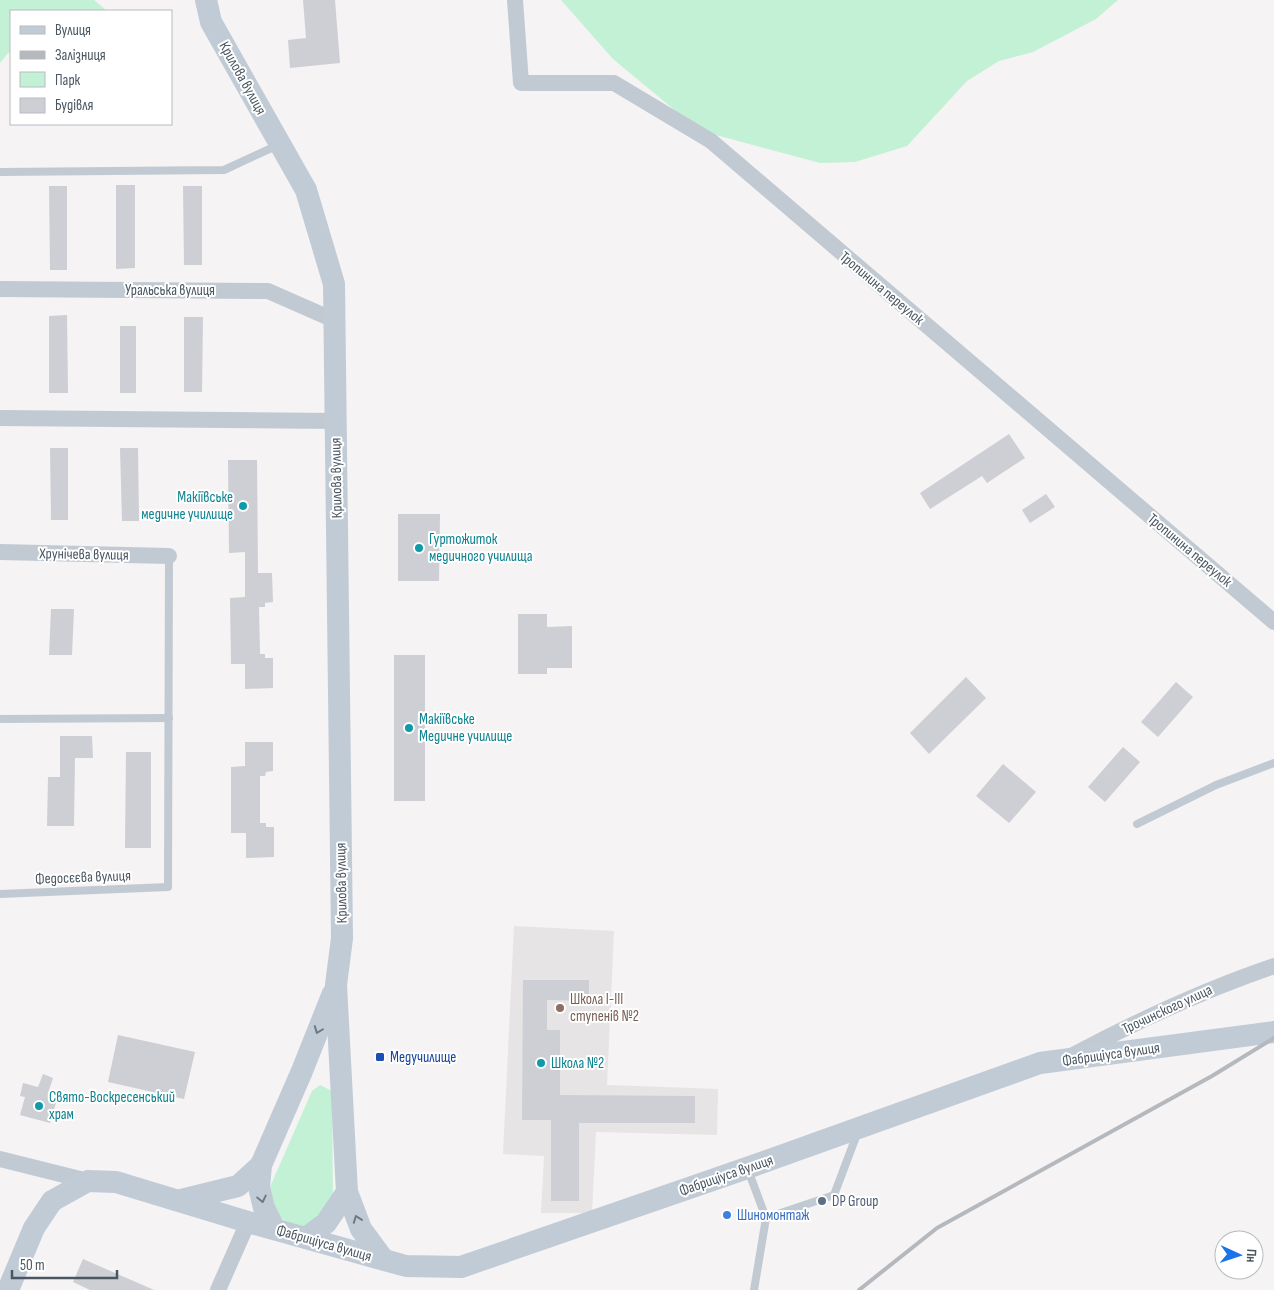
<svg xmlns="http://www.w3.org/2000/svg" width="1274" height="1290" viewBox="0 0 1274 1290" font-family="'Sofia Sans Condensed',sans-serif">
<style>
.education{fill:#e6e4e5}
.green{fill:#c3f1d5}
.building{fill:#cdcfd5}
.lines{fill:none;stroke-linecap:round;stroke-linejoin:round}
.service{stroke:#c1cad2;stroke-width:8}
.minor{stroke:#c1cad2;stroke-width:16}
.secondary{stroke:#c1cbd6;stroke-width:22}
.rail{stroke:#b5b8bd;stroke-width:4}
.oneway{stroke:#6e7984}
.culture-dot{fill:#0f9aa8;stroke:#fff;stroke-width:2}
.education-dot{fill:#8d6e63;stroke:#fff;stroke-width:2}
.transit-dot{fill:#1a4fb4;stroke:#fff;stroke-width:2}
.service-dot{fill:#5c6f8a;stroke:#fff;stroke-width:2}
.shop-dot{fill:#3f7fe0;stroke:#fff;stroke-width:2}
.labels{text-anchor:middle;stroke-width:4;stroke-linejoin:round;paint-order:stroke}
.street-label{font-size:15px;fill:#4a5661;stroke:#fff}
.culture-label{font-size:15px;fill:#0d838f;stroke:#fff;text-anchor:start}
.education-label{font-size:15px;fill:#785e54;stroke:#fff;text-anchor:start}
.transit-label{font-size:15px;fill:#164399;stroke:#fff;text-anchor:start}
.service-label{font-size:15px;fill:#4e5e75;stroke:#fff;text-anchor:start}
.shop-label{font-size:15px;fill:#366cbe;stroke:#fff;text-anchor:start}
</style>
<rect width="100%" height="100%" fill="#f5f3f3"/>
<polygon class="education" points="514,926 614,931 607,1085 718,1089 717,1135 596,1132 592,1213 541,1213 544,1156 503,1154"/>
<g class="green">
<polygon points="0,0 94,0 107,11 11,11 11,52 8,53 0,63"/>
<polygon points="561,0 1118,0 1096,19 1033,52 999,61 967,81 907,146 855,162 820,163 716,135 683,117 613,59"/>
<polygon points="320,1085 332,1091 333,1202 310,1227 294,1227 273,1213 270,1187 312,1091"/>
</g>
<g class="building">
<polygon points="303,0 335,0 340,63 290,68 288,40 306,38"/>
<polygon points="116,185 135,185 135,268 116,269"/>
<polygon points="49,186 67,186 67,270 50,270"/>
<polygon points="183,186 202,186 202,265 184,265"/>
<polygon points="67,315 68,393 49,393 49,316"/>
<polygon points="184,317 203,317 202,392 184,392"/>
<rect x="120" y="326" width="16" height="67"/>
<polygon points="1009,434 1025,458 987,483 982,476 930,509 920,493"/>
<polygon points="50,448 68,448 68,520 51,520"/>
<polygon points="120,448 138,448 139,521 122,521"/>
<polygon points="228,460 257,460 258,573 272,573 273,602 265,603 265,607 259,607 260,654 265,654 265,658 273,658 273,688 245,689 245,664 231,664 230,598 245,597 245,552 229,553"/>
<polygon points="1046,494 1055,507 1030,523 1022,510"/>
<polygon points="398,514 440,514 439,581 398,581"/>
<polygon points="51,609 74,609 72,655 49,655"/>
<polygon points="518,614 547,614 547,627 572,626 572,668 547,668 547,674 518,674"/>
<rect x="394" y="655" width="31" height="146"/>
<polygon points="966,677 986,698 929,754 910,733"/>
<polygon points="1176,682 1193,697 1158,737 1141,722"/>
<polygon points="60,736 92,736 93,758 75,758 74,826 47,826 48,777 60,777"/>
<polygon points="245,742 273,742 273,771 266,772 265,776 260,776 260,823 266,823 266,827 274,827 274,857 246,858 246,833 231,833 231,767 245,766"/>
<polygon points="1123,747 1140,762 1105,802 1088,787"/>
<polygon points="126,752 151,752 151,848 125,848"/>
<polygon points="1003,764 1036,792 1009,823 976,796"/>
<polygon points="523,980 589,980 589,1001 547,1000 547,1030 560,1030 560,1095 695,1096 695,1123 579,1123 579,1201 551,1201 551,1120 522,1120"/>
<polygon points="118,1035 195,1052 184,1099 108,1082"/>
<polygon points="43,1074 53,1078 49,1090 59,1093 50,1123 20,1115 25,1097 20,1096 23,1083 38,1087"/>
<polygon points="83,1259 154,1290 90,1290 73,1282"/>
</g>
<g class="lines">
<g class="service">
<polyline points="0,172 224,170 278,145"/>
<polyline points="0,719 169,718"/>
<polyline points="1137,824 1216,785 1274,763"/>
<polyline points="0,894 168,887 169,556"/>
<polyline points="748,1170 766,1218 834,1195 857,1134"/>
<polyline points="754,1290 766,1218"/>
</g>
<g class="minor">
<polyline points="515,0 521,83 614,83 711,141 1274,622"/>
<polyline points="0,289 268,291 334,320"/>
<polyline points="0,418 336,421"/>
<polyline points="0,552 169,556"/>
<path d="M1073 1055C1139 1020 1203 990 1274 966"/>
<polyline points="0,1159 88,1181"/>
<polyline points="218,1290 248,1222"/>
</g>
<g class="secondary">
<polyline points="206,0 211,22 306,190 334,284 342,938 336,985 347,1192 361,1229 383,1259"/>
<polyline points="181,1200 238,1186 261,1165"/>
<polyline points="274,1228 264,1208 259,1187 261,1165 302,1071 333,993"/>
<polyline points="306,1238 326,1223 347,1192"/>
<polyline points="8,1290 34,1228 52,1201 88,1181 116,1182 248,1222 406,1266 461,1267 747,1168 1040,1063 1274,1032"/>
</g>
<polyline class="rail" points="859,1290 937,1228 1212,1076 1274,1038"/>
</g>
<defs><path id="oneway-chevron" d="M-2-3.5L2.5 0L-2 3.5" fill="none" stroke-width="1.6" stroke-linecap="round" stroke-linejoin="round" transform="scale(1.25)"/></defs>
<g class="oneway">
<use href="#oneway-chevron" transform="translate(318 1030) rotate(111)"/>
<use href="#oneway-chevron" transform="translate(262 1199) rotate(78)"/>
<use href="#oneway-chevron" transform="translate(357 1219) rotate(-110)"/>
</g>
<g class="culture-dot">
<circle cx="243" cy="506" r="5"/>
<circle cx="419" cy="548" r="5"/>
<circle cx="409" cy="728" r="5"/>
<circle cx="541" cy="1063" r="5"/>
<circle cx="39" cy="1106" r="5"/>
</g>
<circle class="education-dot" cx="560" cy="1008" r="5"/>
<rect class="transit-dot" x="375" y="1052" width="10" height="10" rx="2.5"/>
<circle class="service-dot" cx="822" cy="1201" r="5"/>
<circle class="shop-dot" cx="727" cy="1215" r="5"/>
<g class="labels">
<g class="street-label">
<text transform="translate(243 78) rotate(61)" y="5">Крилова вулиця</text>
<text transform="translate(882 288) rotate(40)" y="5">Тропинина переулок</text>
<text x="170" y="295">Уральська вулиця</text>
<text transform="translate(336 478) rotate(-91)" y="5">Крилова вулиця</text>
<text transform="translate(1190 550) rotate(40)" y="5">Тропинина переулок</text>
<text transform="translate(84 554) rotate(1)" y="5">Хрунічева вулиця</text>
<text transform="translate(83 877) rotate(-2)" y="5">Федосєєва вулиця</text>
<text transform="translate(341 883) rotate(-91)" y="5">Крилова вулиця</text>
<text transform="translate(1167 1009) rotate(-25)" y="5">Трочинского улица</text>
<text transform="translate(1111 1054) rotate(-8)" y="5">Фабриціуса вулиця</text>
<text transform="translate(726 1175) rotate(-19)" y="5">Фабриціуса вулиця</text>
<text transform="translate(324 1243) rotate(16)" y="5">Фабриціуса вулиця</text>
</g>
<g class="culture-label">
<text x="233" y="502" text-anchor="end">Макіївське<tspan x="233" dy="17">медичне училище</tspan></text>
<text x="429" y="544">Гуртожиток<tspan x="429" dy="17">медичного училища</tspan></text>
<text x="419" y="724">Макіївське<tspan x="419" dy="17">Медичне училище</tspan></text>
<text x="551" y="1068">Школа №2</text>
<text x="49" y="1102">Свято-Воскресенський<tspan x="49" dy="17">храм</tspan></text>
</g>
<g class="education-label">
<text x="570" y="1004">Школа I-III<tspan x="570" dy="17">ступенів №2</tspan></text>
</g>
<g class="transit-label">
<text x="390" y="1062">Медучилище</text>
</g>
<g class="service-label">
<text x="832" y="1206">DP Group</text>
</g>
<g class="shop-label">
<text x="737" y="1220">Шиномонтаж</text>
</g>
</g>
<rect x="10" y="10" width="162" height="115" fill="#ffffff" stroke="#b7bbc0"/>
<rect x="20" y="26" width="25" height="8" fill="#c1cbd6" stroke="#b7bbc0"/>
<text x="55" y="35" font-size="15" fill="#4a5661">Вулиця</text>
<rect x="20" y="51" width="25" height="8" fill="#b5b8bd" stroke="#b7bbc0"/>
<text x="55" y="60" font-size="15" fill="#4a5661">Залізниця</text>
<rect x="20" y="72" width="25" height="15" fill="#c3f1d5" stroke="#b7bbc0"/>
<text x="55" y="85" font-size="15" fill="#4a5661">Парк</text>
<rect x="20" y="98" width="25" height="15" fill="#cdcfd5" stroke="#b7bbc0"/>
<text x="55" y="110" font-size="15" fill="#4a5661">Будівля</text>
<g transform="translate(1239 1255) rotate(93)"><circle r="24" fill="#ffffff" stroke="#b7bbc0"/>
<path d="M0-4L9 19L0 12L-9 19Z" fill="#1a73e8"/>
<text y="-8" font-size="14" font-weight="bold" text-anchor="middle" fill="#4a5661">Пн</text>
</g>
<path d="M12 1270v8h105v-8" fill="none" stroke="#4a5661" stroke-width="2.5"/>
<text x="20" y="1270" font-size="15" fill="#4a5661" stroke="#ffffff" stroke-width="4" paint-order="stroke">50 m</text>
</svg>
